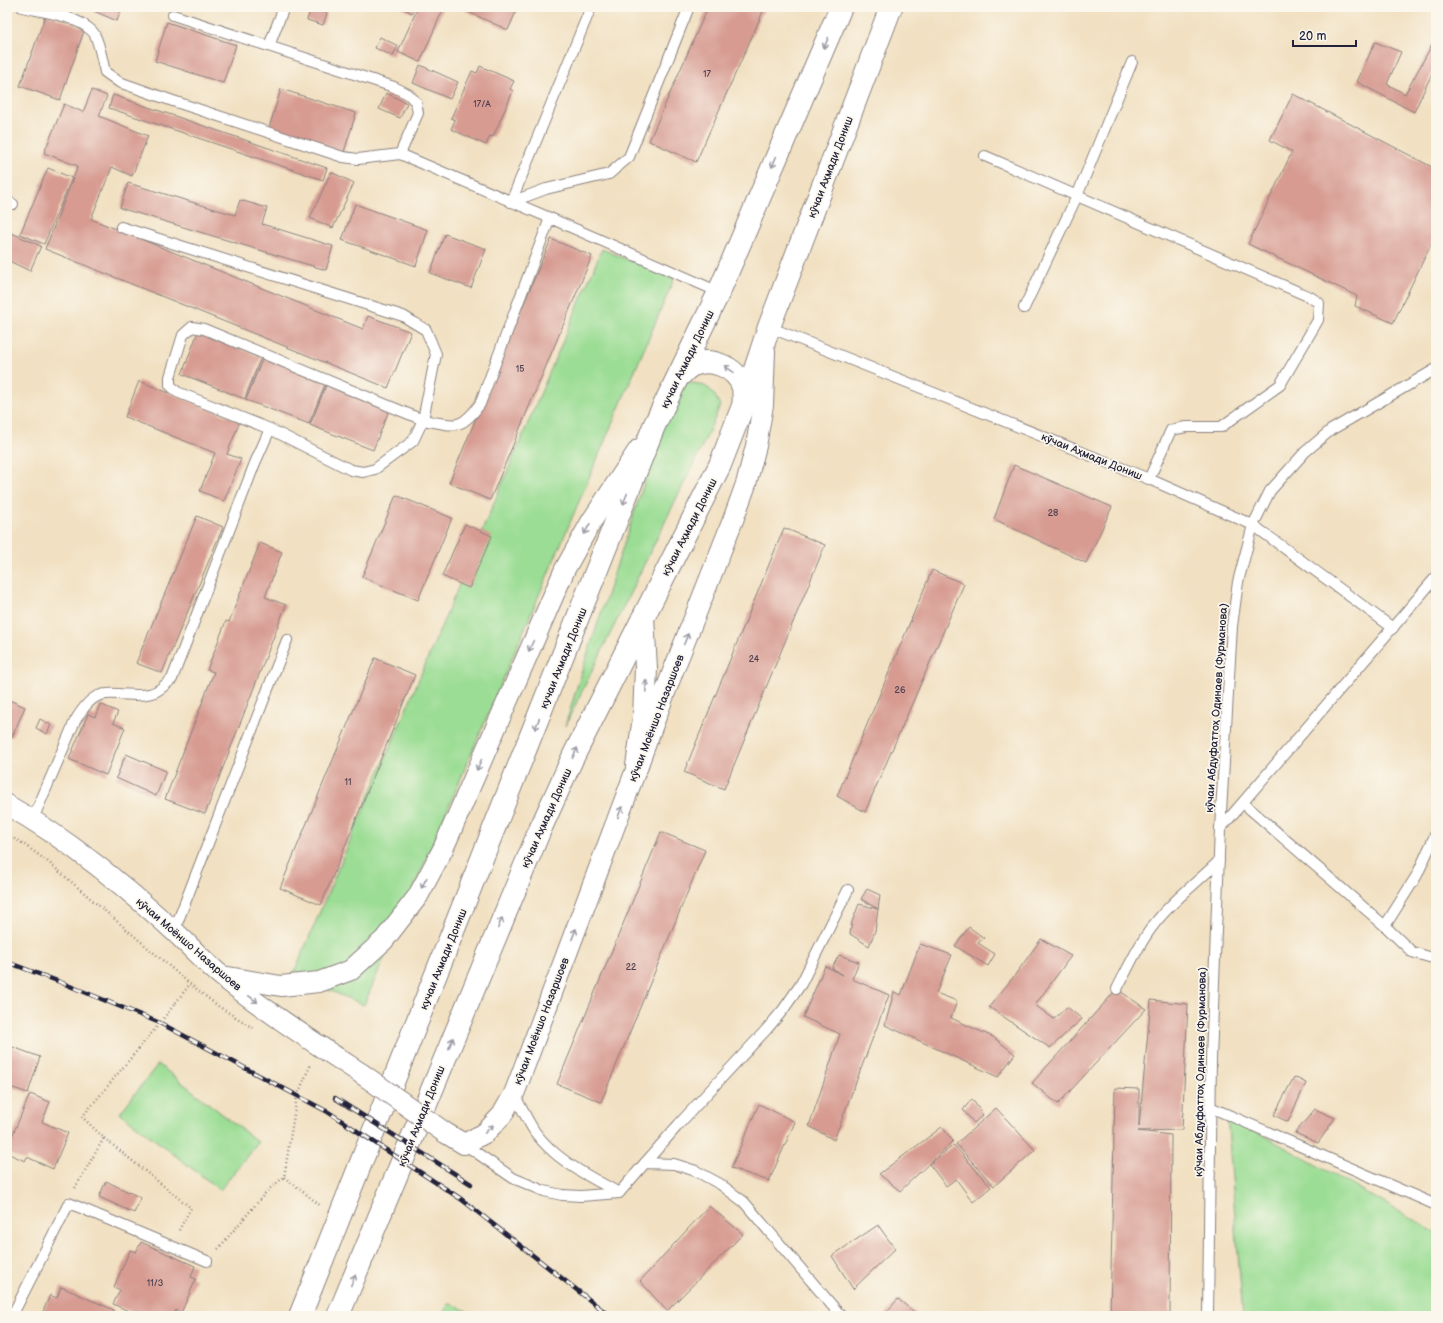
<svg xmlns="http://www.w3.org/2000/svg" width="1443" height="1323" viewBox="0 0 1443 1323" font-family="'Balsamiq Sans',sans-serif">
<style>
.green{fill:#9bdd94;stroke:#5e8068}
.building{fill:#d79b92}
.lines{fill:none;stroke-linecap:round;stroke-linejoin:round}
.service-casing{stroke:#8a817e;stroke-width:12}
.minor-casing{stroke:#8a817e;stroke-width:22}
.tertiary-casing{stroke:#8a817e;stroke-width:24}
.path{stroke:#8a817e;stroke-width:2.5;stroke-dasharray:1 3;stroke-linecap:butt}
.service{stroke:#fff;stroke-width:10}
.minor{stroke:#fff;stroke-width:20}
.tertiary{stroke:#fff;stroke-width:22}
.rail-casing{stroke:#22223b;stroke-width:4.5}
.rail{stroke:#fbf7ec;stroke-width:3;stroke-dasharray:9;stroke-linecap:butt}
.minor-bridge-casing{stroke:#8a817e;stroke-width:22;stroke-linecap:butt}
.minor-bridge{stroke:#fff;stroke-width:20}
.oneway{stroke:#9c9ca7}
.labels{text-anchor:middle;stroke-width:3.5;stroke-linejoin:round;paint-order:stroke}
.number-label{font-size:9px;fill:#4f4051}
.street-label{font-size:11px;fill:#22223b;stroke:#fbf7ec}
</style>
<rect width="100%" height="100%" fill="#fbf7ec"/>
<filter id="ink" filterUnits="userSpaceOnUse"><feTurbulence type="fractalNoise" baseFrequency=".025" numOctaves="2"/><feDisplacementMap in="SourceGraphic" scale="8" xChannelSelector="R" yChannelSelector="G"/><feConvolveMatrix kernelMatrix="1 2 1 2 8 2 1 2 1" color-interpolation-filters="sRGB"/></filter>
<filter id="wash" filterUnits="userSpaceOnUse"><feTurbulence type="fractalNoise" baseFrequency=".012" numOctaves="4" result="noise"/><feDisplacementMap in="SourceGraphic" scale="16" xChannelSelector="R" yChannelSelector="G"/><feGaussianBlur stdDeviation="0.9" result="paint"/><feColorMatrix in="noise" values="0 0 0 0 0 0 0 0 0 0 0 0 0 0 0 0 0 1.4 0 .05"/><feComposite in="paint" operator="in"/></filter>
<g filter="url(#wash)">
<rect width="100%" height="100%" fill="#f1e0c1"/>
<g class="green">
<polygon points="602,249 674,279 364,1005 293,975"/>
<path d="M685 383C704 382 713 388 720 406L706 438 565 726 582 671 664 422Z"/>
<polygon points="158,1064 258,1142 220,1190 120,1113"/>
<polygon points="1227,1115 1436,1232 1436,1316 1243,1316"/>
<polygon points="449,1303 478,1316 443,1316"/>
</g>
<g id="blocks">
<g class="building">
<polygon points="90,7 122,7 117,21 89,9"/>
<polygon points="400,7 415,7 412,13"/>
<polygon points="418,7 444,7 420,62 398,52"/>
<polygon points="468,7 518,7 508,30 466,11"/>
<polygon points="708,7 765,7 696,162 649,141"/>
<polygon points="311,8 327,13 323,25 307,20"/>
<polygon points="46,14 85,28 60,100 20,86"/>
<polygon points="167,22 236,45 223,83 155,61"/>
<polygon points="380,37 398,46 393,56 375,48"/>
<polygon points="1375,42 1401,52 1387,84 1405,94 1433,43 1436,44 1436,65 1414,112 1357,82"/>
<polygon points="420,65 458,82 450,99 413,83"/>
<polygon points="480,66 514,81 510,89 513,91 493,137 490,136 486,145 451,129 455,120 451,118 472,71 477,73"/>
<polygon points="281,89 356,113 344,152 269,128"/>
<polygon points="92,90 107,96 99,116 148,136 132,176 112,167 91,219 363,329 368,316 411,332 388,388 45,249 78,166 44,153 64,104 83,112"/>
<polygon points="386,93 407,103 400,118 379,109"/>
<polygon points="1293,94 1436,169 1436,234 1393,323 1355,306 1357,296 1248,244 1292,152 1270,140"/>
<polygon points="113,95 327,168 323,180 109,108"/>
<polygon points="48,168 72,178 44,244 20,234"/>
<polygon points="331,172 354,183 333,228 310,218"/>
<polygon points="128,183 235,215 240,200 267,208 262,224 333,246 326,270 120,208"/>
<polygon points="355,204 428,230 416,266 342,240"/>
<polygon points="7,231 41,246 30,271 7,260"/>
<polygon points="445,234 486,249 471,288 430,273"/>
<polygon points="551,239 592,256 490,500 449,483"/>
<polygon points="198,332 261,357 245,399 182,374"/>
<polygon points="263,357 326,382 309,424 246,400"/>
<polygon points="139,381 240,421 227,454 241,459 224,501 200,491 215,453 125,417"/>
<polygon points="327,383 390,408 373,450 310,425"/>
<polygon points="1014,465 1112,507 1086,563 994,519"/>
<polygon points="396,495 452,518 418,600 362,577"/>
<polygon points="197,516 223,527 162,673 136,663"/>
<polygon points="465,524 492,536 469,588 442,576"/>
<polygon points="784,528 825,545 724,789 684,772"/>
<polygon points="260,543 282,552 265,597 286,605 205,814 165,799 214,672 207,670 226,621 229,622"/>
<polygon points="932,570 964,584 865,812 837,796"/>
<polygon points="375,658 415,675 321,905 280,888"/>
<polygon points="7,699 25,707 12,737 7,735"/>
<polygon points="100,704 118,712 113,723 125,728 106,775 69,759 88,714 95,717"/>
<polygon points="40,719 51,725 47,734 36,728"/>
<polygon points="126,754 166,771 156,796 116,778"/>
<polygon points="661,832 705,850 601,1102 557,1084"/>
<polygon points="867,889 880,895 875,931 869,946 850,934 852,922 859,904 878,909 861,899"/>
<polygon points="969,927 984,938 978,943 995,954 988,966 955,946"/>
<polygon points="1041,939 1071,956 1035,1005 1054,1019 1067,1007 1082,1019 1050,1048 989,1007 1015,975"/>
<polygon points="920,944 952,955 936,993 957,1001 951,1018 993,1037 1015,1054 998,1077 885,1025 894,992 901,995"/>
<polygon points="839,955 859,962 852,979 889,995 834,1140 809,1126 840,1034 803,1017 825,966 843,975 832,968"/>
<polygon points="1117,989 1146,1009 1058,1104 1032,1083"/>
<polygon points="1151,1000 1188,1004 1182,1130 1138,1131 1171,1135 1170,1316 1110,1316 1115,1088 1139,1089 1139,1127"/>
<polygon points="7,1045 40,1057 28,1093 7,1086"/>
<polygon points="1294,1077 1306,1083 1288,1122 1274,1115"/>
<polygon points="30,1094 50,1102 42,1122 68,1133 53,1169 27,1157 25,1161 7,1153 7,1148"/>
<polygon points="972,1099 983,1115 974,1123 963,1110"/>
<polygon points="759,1104 795,1122 769,1181 731,1168"/>
<polygon points="996,1108 1035,1150 994,1186 956,1144"/>
<polygon points="1315,1109 1335,1118 1318,1143 1295,1133"/>
<polygon points="942,1127 953,1141 900,1191 879,1174"/>
<polygon points="954,1145 991,1187 973,1202 956,1179 946,1186 929,1164"/>
<polygon points="106,1181 141,1198 134,1213 99,1197"/>
<polygon points="709,1206 743,1234 667,1311 640,1281"/>
<polygon points="878,1225 895,1249 853,1289 832,1256"/>
<polygon points="141,1242 195,1266 191,1277 196,1279 181,1313 176,1310 173,1316 140,1316 113,1304 120,1290 114,1287 130,1250 136,1252"/>
<polygon points="61,1287 114,1310 111,1316 41,1316 50,1295 57,1298"/>
<polygon points="898,1299 919,1316 883,1316"/>
</g>
</g>
</g>
<g filter="url(#ink)">
<use href="#blocks" fill-opacity="0" stroke="#8a817e" stroke-width="1"/>
<g class="lines">
<g class="service-casing">
<g id="service">
<path d="M22 7C44 12 75 15 92 31 98 36 103 64 105 72L119 82 173 101 343 157 358 159 400 154 550 218"/>
<polyline points="173,15 394,87 408,94 416,102 418,113 400,154"/>
<polyline points="269,46 284,7"/>
<polyline points="985,156 1310,297 1319,303 1318,320 1280,385 1221,427 1186,427 1171,430 1149,479"/>
<polyline points="7,201 13,204"/>
<polyline points="511,202 546,189 609,174 629,157 689,7"/>
<polyline points="511,202 591,7"/>
<polyline points="121,227 403,316 426,330 436,354 423,420 204,329 192,327 183,335 170,377 170,385 177,392 270,429"/>
<polyline points="1024,308 1077,196 1132,62"/>
<polyline points="769,327 1149,479 1253,525 1393,628"/>
<polyline points="1243,803 1385,926 1412,952 1436,959"/>
<path d="M33 819 75 721C94 689 102 693 136 695 144 695 154 694 160 689 164 686 168 682 172 679L255 463 270 429 351 470 363 472 375 469 413 441 423 420C454 425 460 432 480 404L550 218 719 292"/>
<polyline points="1220,829 1232,626 1238,582 1253,525 1270,491 1305,452 1331,430 1436,369"/>
<polyline points="1385,926 1417,875 1436,833"/>
<polyline points="174,931 287,640"/>
<path d="M1117 989C1130 964 1142 937 1161 916 1177 897 1201 879 1219 861"/>
<path d="M514 1094C521 1107 527 1120 535 1132 556 1161 589 1176 619 1193"/>
<polyline points="1210,1107 1436,1205"/>
<polyline points="464,1144 513,1178 544,1191 562,1195 581,1196 619,1193 645,1163 674,1164 696,1171 720,1184 744,1202 841,1316"/>
<polyline points="645,1163 679,1124 766,1030 783,1010 801,984 848,890"/>
<polyline points="12,1316 69,1203 207,1261"/>
<polyline points="1208,1316 1211,1059 1220,829 1436,577"/>
</g>
</g>
<g class="minor-casing">
<g id="minor">
<path d="M7 805C68 839 122 884 174 931 190 946 205 963 223 977 267 1012 315 1043 362 1074"/>
<polyline points="222,976 281,986 319,982 351,970 384,940 418,896 443,849 565,569 591,522 639,449"/>
<polyline points="444,1132 464,1144 485,1133 502,1115 514,1094 672,674 733,520 746,484 756,446 763,405 765,351"/>
</g>
</g>
<g class="tertiary-casing">
<g id="tertiary">
<path d="M679 376C683 373 687 368 691 366 710 356 736 367 743 387 744 392 743 398 744 403"/>
<polyline points="637,766 644,717 646,668 643,618"/>
<polyline points="300,1316 654,426 719,292 841,7"/>
<polyline points="338,1316 539,832 573,757 720,465 744,403 769,327 891,7"/>
</g>
</g>
<g class="path">
<polyline points="7,835 22,843 47,861 190,984 218,1006 253,1028"/>
<polyline points="104,1138 191,1208 178,1232"/>
<polyline points="284,1177 321,1206"/>
<polyline points="75,1188 104,1138 82,1117 160,1023 190,984"/>
<polyline points="218,1249 268,1190 284,1177 297,1096 311,1064"/>
</g>
<use href="#service" class="service"/>
<use href="#minor" class="minor"/>
<use href="#tertiary" class="tertiary"/>
<g class="rail-casing">
<g id="rail">
<polyline points="7,962 60,982 160,1023 328,1112 461,1199 610,1316"/>
<polyline points="335,1098 471,1184"/>
</g>
</g>
<use href="#rail" class="rail"/>
<g class="minor-bridge-casing">
<polyline id="minor-bridge" points="362,1074 444,1132"/>
</g>
<use href="#minor-bridge" class="minor-bridge"/>
</g>
<defs><path id="oneway-shaft" d="M-6 0H5M1.5-3L5.5 0L1.5 3" fill="none" stroke-width="1.6" stroke-linecap="round" stroke-linejoin="round"/></defs>
<g class="oneway">
<use href="#oneway-shaft" transform="translate(826 43) rotate(113)"/>
<use href="#oneway-shaft" transform="translate(774 162) rotate(113)"/>
<use href="#oneway-shaft" transform="translate(729 369) rotate(-145)"/>
<use href="#oneway-shaft" transform="translate(625 499) rotate(112)"/>
<use href="#oneway-shaft" transform="translate(587 529) rotate(119)"/>
<use href="#oneway-shaft" transform="translate(686 639) rotate(-68)"/>
<use href="#oneway-shaft" transform="translate(531 646) rotate(114)"/>
<use href="#oneway-shaft" transform="translate(646 686) rotate(-88)"/>
<use href="#oneway-shaft" transform="translate(537 724) rotate(112)"/>
<use href="#oneway-shaft" transform="translate(575 753) rotate(-64)"/>
<use href="#oneway-shaft" transform="translate(479 765) rotate(114)"/>
<use href="#oneway-shaft" transform="translate(620 812) rotate(-69)"/>
<use href="#oneway-shaft" transform="translate(424 883) rotate(118)"/>
<use href="#oneway-shaft" transform="translate(500 923) rotate(-68)"/>
<use href="#oneway-shaft" transform="translate(574 934) rotate(-69)"/>
<use href="#oneway-shaft" transform="translate(253 999) rotate(37)"/>
<use href="#oneway-shaft" transform="translate(451 1043) rotate(-68)"/>
<use href="#oneway-shaft" transform="translate(489 1129) rotate(-44)"/>
<use href="#oneway-shaft" transform="translate(353 1280) rotate(-68)"/>
</g>
</g>
<g class="labels">
<g class="number-label">
<text x="707" y="77">17</text>
<text x="482" y="107">17/A</text>
<text x="520" y="372">15</text>
<text x="1053" y="516">28</text>
<text x="754" y="662">24</text>
<text x="900" y="693">26</text>
<text x="348" y="785">11</text>
<text x="631" y="970">22</text>
<text x="155" y="1286">11/3</text>
</g>
<g class="street-label">
<text transform="translate(830 167) rotate(-69)" y="4">кӯчаи Аҳмади Дониш</text>
<text transform="translate(687 359) rotate(-64)" y="4">кучаи Ахмади Дониш</text>
<text transform="translate(1092 456) rotate(22)" y="4">кӯчаи Аҳмади Дониш</text>
<text transform="translate(689 527) rotate(-63)" y="4">кӯчаи Аҳмади Дониш</text>
<text transform="translate(563 658) rotate(-68)" y="4">кучаи Ахмади Дониш</text>
<text transform="translate(1216 708) rotate(-86)" y="4">кӯчаи Абдуфаттоҳ Одинаев (Фурманова)</text>
<text transform="translate(656 718) rotate(-69)" y="4">кӯчаи Моёншо Назаршоев</text>
<text transform="translate(546 818) rotate(-66)" y="4">кӯчаи Аҳмади Дониш</text>
<text transform="translate(189 944) rotate(41)" y="4">кӯчаи Моёншо Назаршоев</text>
<text transform="translate(443 959) rotate(-68)" y="4">кучаи Ахмади Дониш</text>
<text transform="translate(541 1021) rotate(-69)" y="4">кӯчаи Моёншо Назаршоев</text>
<text transform="translate(1200 1072) rotate(-89)" y="4">кӯчаи Абдуфаттоҳ Одинаев (Фурманова)</text>
<text transform="translate(421 1116) rotate(-68)" y="4">кӯчаи Аҳмади Дониш</text>
</g>
</g>
<rect width="1443" height="1323" fill="none" stroke="#fbf7ec" stroke-width="24"/>
<path d="M1293 40v6h63v-6" fill="none" stroke="#22223b" stroke-width="2"/>
<text x="1299" y="40" font-size="12" fill="#22223b" stroke="#fbf7ec" stroke-width="3" paint-order="stroke">20 m</text>
</svg>
